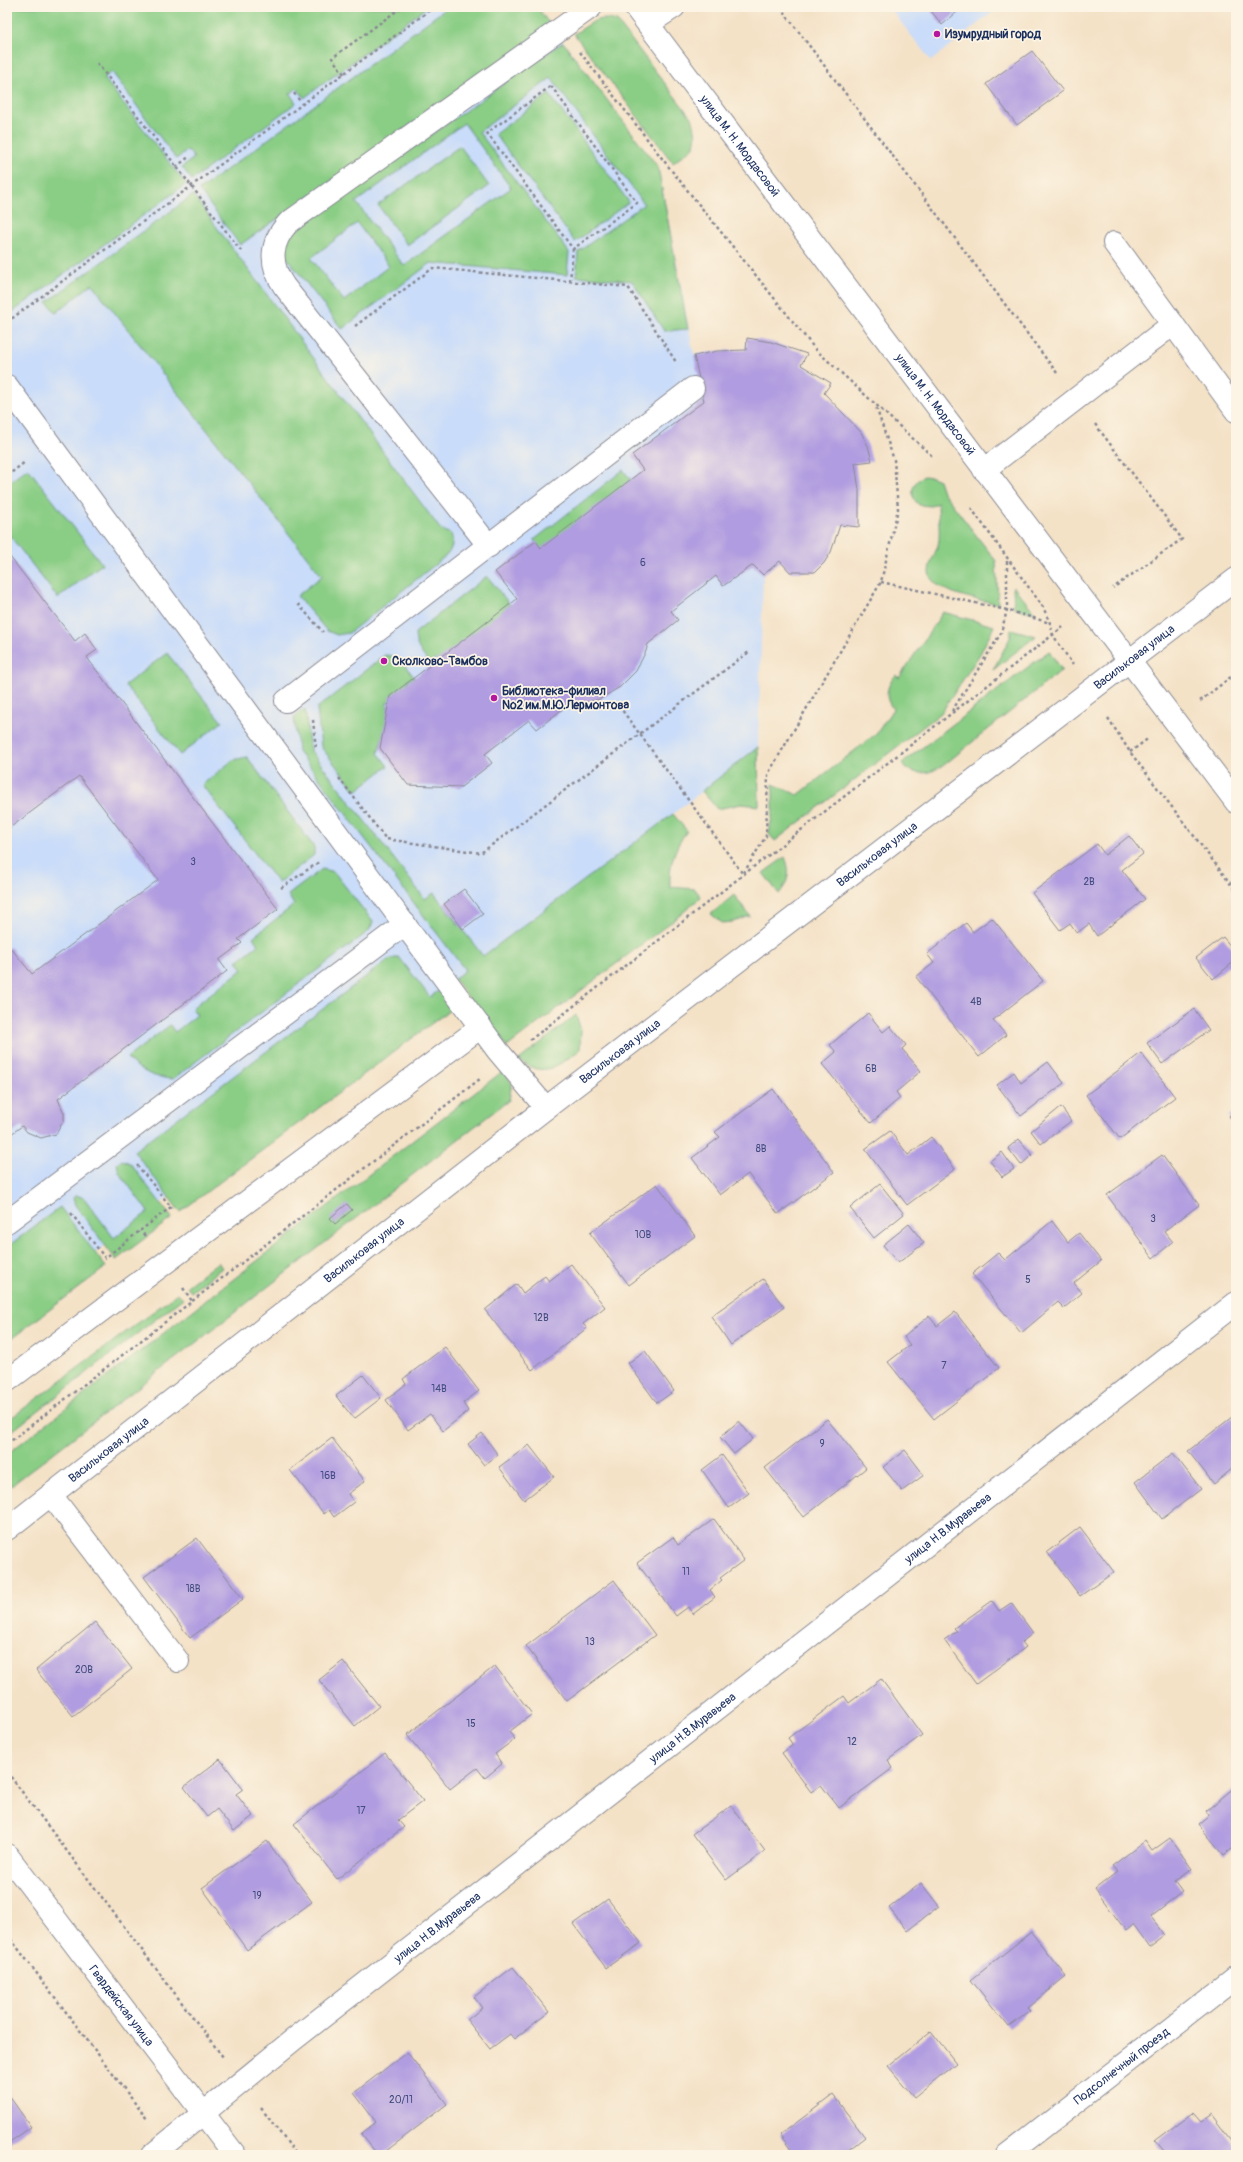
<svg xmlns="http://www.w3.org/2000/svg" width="1243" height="2162" viewBox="0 0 1243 2162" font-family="Pangolin,sans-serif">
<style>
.built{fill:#c9dcf9}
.green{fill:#8acd85;stroke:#527e72;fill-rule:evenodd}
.building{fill:#b09ce0}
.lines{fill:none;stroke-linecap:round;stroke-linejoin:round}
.minor-casing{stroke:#888892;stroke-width:24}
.path{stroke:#888892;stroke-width:2.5;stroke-dasharray:3 3;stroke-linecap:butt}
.minor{stroke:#fff;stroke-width:22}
.poi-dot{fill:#b5179e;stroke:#fcf5e5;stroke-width:1.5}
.labels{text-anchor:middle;stroke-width:3.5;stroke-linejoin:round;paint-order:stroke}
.number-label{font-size:10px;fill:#404a7e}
.poi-label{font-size:12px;font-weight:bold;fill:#1b2f5e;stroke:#fcf5e5;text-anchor:start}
.street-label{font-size:12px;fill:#1b2f5e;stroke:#fcf5e5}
</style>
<rect width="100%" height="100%" fill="#fcf5e5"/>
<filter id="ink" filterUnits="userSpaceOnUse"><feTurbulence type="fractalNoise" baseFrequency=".025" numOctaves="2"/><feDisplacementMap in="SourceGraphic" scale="8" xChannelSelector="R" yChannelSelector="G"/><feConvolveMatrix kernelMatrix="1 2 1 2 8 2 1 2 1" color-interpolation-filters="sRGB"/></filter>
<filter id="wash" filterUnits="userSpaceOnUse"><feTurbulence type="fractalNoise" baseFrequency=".012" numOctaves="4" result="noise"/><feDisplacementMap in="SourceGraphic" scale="16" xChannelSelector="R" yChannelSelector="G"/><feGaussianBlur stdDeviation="0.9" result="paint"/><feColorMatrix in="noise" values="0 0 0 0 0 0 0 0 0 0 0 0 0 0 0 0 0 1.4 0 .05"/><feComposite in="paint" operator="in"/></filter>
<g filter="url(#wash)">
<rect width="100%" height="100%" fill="#f4e2c7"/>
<g class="built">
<polygon points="7,7 537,7 658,167 694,355 717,351 745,350 747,338 771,342 807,354 801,364 831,383 824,393 861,432 868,446 872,461 855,463 859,490 859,527 840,525 831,552 824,563 815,572 790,572 780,561 763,575 758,747 688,802 7,1320"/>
<polygon points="889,7 999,7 931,61"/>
</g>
<g class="green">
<polygon points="7,7 427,7 304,98 297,88 290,94 296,103 192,180 182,167 194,158 188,150 176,159 112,72 104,78 186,184 7,316"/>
<polygon points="448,7 537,7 551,26 240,245 199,190"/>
<polygon points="607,19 617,21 693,120 696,135 694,147 673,163 574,34 596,20"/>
<path d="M563 42 658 167 688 329 664 331 632 281 576 276 578 252 644 204 551 78 479 132 569 252 567 275 431 263 342 329 284 254 285 245 292 233ZM464 123 511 188 404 266 356 202ZM357 223 389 266 344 301 311 258Z"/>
<polygon points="549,94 629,202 575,242 495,134"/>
<polygon points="460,146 489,186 407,245 378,205"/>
<path d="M193 195 441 530 451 534C454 542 452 548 447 555L349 633 337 635 327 631 297 596 322 576 92 284 56 313 47 302Z"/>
<polygon points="28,468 102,564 58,598 7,532 7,484"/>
<polygon points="623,470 658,513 557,569 534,540"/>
<path d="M924 476 932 477 939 480 943 492 996 561 998 604C982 600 930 593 929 572 929 561 938 551 939 540 940 528 938 515 938 503L931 506 919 505C908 495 912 482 924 476Z"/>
<path d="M487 576 511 606 439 663 435 659 430 664C422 654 415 646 415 633Z"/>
<polygon points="1013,586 1035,613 1014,608"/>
<path d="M943 612 994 626 980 654 941 713 775 841 769 834 773 810V784L798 795 877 733 893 709C883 697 887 685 896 675L899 678Z"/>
<polygon points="1011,629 1036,636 993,670 1010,638"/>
<path d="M1049 651 1062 670 944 765C930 774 914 778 902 763Z"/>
<polygon points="167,653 222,722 180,755 125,685"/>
<path d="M385 655C399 655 406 667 414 677L407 681 410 685 386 704 390 710 378 753 388 766 356 791 321 747 317 708Z"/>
<path d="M305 709 310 750 425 899 434 893 483 956 673 814 687 831C674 848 669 865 670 887L695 889 701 897 679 916 507 1047 454 979 465 970 298 751 294 717Z"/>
<polygon points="758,747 759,806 741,804 717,809 702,791"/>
<polygon points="247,757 314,847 314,855 278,883 202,785 233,760"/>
<path d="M785 857C791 872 789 881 779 894L763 873Z"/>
<path d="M322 869 334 872 373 922 369 931 173 1079C154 1078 141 1072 127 1058L170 1025 175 1032 197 1015 192 1008 243 969 237 961 258 945 253 937 294 905 288 895Z"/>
<polygon points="734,895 750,916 733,922 722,923 711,914"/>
<polygon points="399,957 430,997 441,989 455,1006 180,1212 134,1151 388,960"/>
<path d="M576 1015 581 1030 580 1050C557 1066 544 1079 519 1060Z"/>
<polygon points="503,1071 512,1083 509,1100 7,1489 7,1454"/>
<polygon points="122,1160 130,1163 172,1218 116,1260 75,1205 73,1198 76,1195 84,1198 114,1238 148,1212 119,1172 117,1164"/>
<polygon points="60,1207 106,1267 7,1342 7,1247"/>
<polygon points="218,1262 222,1268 191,1292 187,1286"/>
<polygon points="178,1293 183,1298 7,1435 7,1421"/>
</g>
<g id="blocks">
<g class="building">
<polygon points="928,7 963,7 942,25"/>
<polygon points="1032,51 1063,91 1017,125 986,84"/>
<polygon points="747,338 771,342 807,354 801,365 831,383 824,393 861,432 868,446 872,461 855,463 859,490 859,527 840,525 831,552 824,563 815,572 790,572 780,561 763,575 753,565 723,586 716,576 671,611 678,620 648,644 646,651 636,671 620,687 600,699 577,704 569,704 537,729 529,720 485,754 492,763 461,787 408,785 380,748 390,696 517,599 495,572 536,541 541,548 643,470 632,455 704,401 694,356 717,351 746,350"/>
<polygon points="7,553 75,641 85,633 97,650 87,657 91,663 278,909 238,939 242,943 219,960 227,971 58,1099 64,1113 64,1120 56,1134 41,1138 27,1132 22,1126 7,1137 7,950 10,947 32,974 158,880 79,776 7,830"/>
<polygon points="1129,836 1143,854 1122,870 1145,899 1097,936 1089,924 1077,933 1070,923 1060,930 1032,893 1097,844 1105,855"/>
<polygon points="464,889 483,914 463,929 444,904"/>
<polygon points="992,918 1043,981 993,1020 1006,1035 979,1057 916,977 934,963 927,954 966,923 973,932"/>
<polygon points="1223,937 1236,953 1236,960 1213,979 1196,958"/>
<polygon points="1194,1009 1209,1030 1162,1064 1147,1043"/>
<polygon points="868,1013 883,1032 890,1026 906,1045 902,1049 921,1071 896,1092 900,1098 871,1123 822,1064 836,1052 830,1045"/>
<polygon points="1141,1053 1175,1097 1120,1139 1086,1095"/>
<polygon points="1048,1062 1064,1083 1021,1116 997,1085 1014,1072 1021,1083"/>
<polygon points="773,1089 834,1172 778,1214 748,1174 720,1195 692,1158 720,1137 715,1132"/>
<polygon points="1061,1107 1071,1121 1041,1144 1031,1131"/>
<polygon points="1236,1110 1236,1125 1229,1116"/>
<polygon points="890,1131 908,1155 931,1137 955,1169 907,1205 865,1149"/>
<polygon points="1019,1139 1032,1155 1021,1165 1008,1148"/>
<polygon points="1002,1152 1014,1169 1002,1177 990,1161"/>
<polygon points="1162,1155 1199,1205 1164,1231 1173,1242 1153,1258 1107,1195"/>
<polygon points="657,1184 695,1236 629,1285 590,1233"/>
<polygon points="880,1184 904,1214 874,1238 850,1208"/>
<polygon points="347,1204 352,1210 335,1224 330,1218"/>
<polygon points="1052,1221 1068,1242 1079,1233 1101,1261 1074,1283 1082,1293 1064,1308 1058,1302 1021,1333 972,1274 998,1253 1005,1260"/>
<polygon points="909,1224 924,1243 898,1263 883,1245"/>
<polygon points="571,1264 605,1307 583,1324 587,1328 532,1370 485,1310 517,1284 523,1293 545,1276 549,1281"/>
<polygon points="763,1279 784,1307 731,1345 711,1316"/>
<polygon points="955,1312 999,1368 934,1419 888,1362 910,1345 904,1337 929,1316 937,1326"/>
<polygon points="445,1347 479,1391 463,1403 468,1411 443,1431 430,1414 408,1430 386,1400 406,1384 403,1379"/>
<polygon points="645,1351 674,1391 657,1403 628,1363"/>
<polygon points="363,1375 381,1398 354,1419 336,1396"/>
<polygon points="1232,1417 1236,1421 1236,1472 1233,1468 1214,1484 1188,1451"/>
<polygon points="827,1419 866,1468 804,1517 765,1468"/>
<polygon points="739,1421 753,1439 734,1454 720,1437"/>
<polygon points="482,1433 498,1455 484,1465 468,1444"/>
<polygon points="332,1438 365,1481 348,1494 354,1502 334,1517 329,1510 324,1514 290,1470"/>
<polygon points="529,1445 554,1477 524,1500 499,1467"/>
<polygon points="905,1450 924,1475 902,1491 883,1467"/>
<polygon points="1173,1453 1201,1489 1162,1519 1135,1482"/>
<polygon points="722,1455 749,1493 729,1508 702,1470"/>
<polygon points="714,1519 744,1560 720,1578 722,1580 710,1590 715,1597 693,1614 688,1607 676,1616 637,1563 673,1537 678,1545"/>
<polygon points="1080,1527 1114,1572 1080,1596 1047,1552"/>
<polygon points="197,1538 243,1599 190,1638 144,1577"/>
<polygon points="614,1580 655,1635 567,1701 526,1646"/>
<polygon points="992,1601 999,1611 1011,1603 1033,1633 1022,1642 1026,1647 976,1684 944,1640 957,1631 954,1628"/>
<polygon points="95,1622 132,1669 73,1716 36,1670"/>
<polygon points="343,1661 379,1706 355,1726 319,1680"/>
<polygon points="495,1666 532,1714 509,1732 515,1739 495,1754 502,1764 485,1778 477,1768 450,1789 407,1735"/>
<polygon points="881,1679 922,1735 888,1760 893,1768 839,1808 821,1785 811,1792 782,1753 793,1745 788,1738 844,1696 849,1703"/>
<polygon points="385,1753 423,1801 398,1820 404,1827 337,1879 294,1824"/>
<polygon points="220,1759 243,1789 236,1794 253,1816 234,1831 217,1809 207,1817 184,1787"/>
<polygon points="1236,1786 1236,1846 1224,1855 1198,1824 1209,1815 1206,1811"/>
<polygon points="731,1806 765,1851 726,1880 692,1834"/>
<polygon points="1170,1838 1192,1869 1175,1881 1183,1892 1151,1917 1165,1935 1149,1947 1133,1925 1126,1931 1095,1889 1117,1872 1112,1866 1145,1841 1152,1851"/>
<polygon points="267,1841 312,1902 247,1950 202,1888"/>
<polygon points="921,1883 939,1906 907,1931 889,1908"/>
<polygon points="608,1899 641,1943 606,1968 573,1924"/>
<polygon points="1031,1932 1066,1976 1028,2007 1031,2010 1009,2027 971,1980"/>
<polygon points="513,1967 549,2012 514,2039 510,2034 490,2049 467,2020 482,2008 474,1997"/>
<polygon points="931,2031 956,2063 914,2097 888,2066"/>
<polygon points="407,2052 447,2104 381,2155 378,2155 361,2134 376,2122 354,2093"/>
<polygon points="7,2093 31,2127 7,2144"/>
<polygon points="833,2095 865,2137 842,2155 795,2155 780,2135"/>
<polygon points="1193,2113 1201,2122 1211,2115 1236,2148 1236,2155 1162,2155 1164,2153 1155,2142"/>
</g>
</g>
</g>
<g filter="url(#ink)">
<use href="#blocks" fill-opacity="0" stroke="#888892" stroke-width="1"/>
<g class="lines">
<g class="minor-casing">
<g id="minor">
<path id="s1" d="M635 7 1236 802"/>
<polyline points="648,24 674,7"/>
<polyline points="1114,243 1236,411"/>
<polyline points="7,386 498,1051 546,1108"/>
<polyline points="984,470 1173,324"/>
<path d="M489 546 284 286C269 264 270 243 288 223L591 7"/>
<polyline points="286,701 693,388"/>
<polyline points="7,1222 405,924"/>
<polyline points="7,1381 481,1027"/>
<polyline points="51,1495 178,1661"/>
<path id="s2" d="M7 1529 546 1108 1236 579"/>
<path id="s3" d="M7 1855 235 2155"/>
<path id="s4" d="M152 2155 293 2040 1236 1303"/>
<path id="s5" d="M1007 2155 1236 1977"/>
</g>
</g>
<g class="path">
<polyline points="780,7 1057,373"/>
<polyline points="580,52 668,166 815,349 932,456"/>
<polyline points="97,63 242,252"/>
<polyline points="344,74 332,58 402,7"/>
<polygon points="551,86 637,203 573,249 487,133"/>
<polyline points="294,93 302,104"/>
<polyline points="176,167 190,156"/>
<polyline points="570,281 573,249"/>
<polyline points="7,322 434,7"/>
<polyline points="355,326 433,268 628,287 676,362"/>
<polyline points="1095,424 1182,539 1113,588"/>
<polyline points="7,476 25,462"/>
<polyline points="971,508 1043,607 1050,623 1053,635 1073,665"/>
<polyline points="881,582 1007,610 1050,623"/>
<polyline points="298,604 323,632"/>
<polyline points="1200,701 1236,673"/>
<polyline points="619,706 743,874 766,836 768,774 881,582 898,509 894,460 876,407"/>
<polyline points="952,711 1001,633 1007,610 1007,559"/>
<polyline points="1108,718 1130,752 1236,891"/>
<polyline points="313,720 316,749"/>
<polyline points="1130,752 1149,738"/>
<polyline points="339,778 386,839 481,853 749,652"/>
<polyline points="281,888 319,862"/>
<polyline points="530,1040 1063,627"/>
<polyline points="137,1165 171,1207 141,1230 146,1238"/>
<polyline points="71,1213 105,1258 141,1230"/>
<polyline points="183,1288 192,1301"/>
<polyline points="7,1444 480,1079"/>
<polyline points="7,1772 223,2057"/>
<polyline points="7,1934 147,2119"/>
<polyline points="261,2108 297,2155"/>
</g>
<use href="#minor" class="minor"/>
</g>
</g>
<g class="poi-dot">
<circle cx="937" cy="34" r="4"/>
<circle cx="384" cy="661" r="4"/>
<circle cx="494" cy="698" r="4"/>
</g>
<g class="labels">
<g class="number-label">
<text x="643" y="566">6</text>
<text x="193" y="865">3</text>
<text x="1089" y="885">2В</text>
<text x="976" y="1005">4В</text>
<text x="871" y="1072">6В</text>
<text x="761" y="1152">8В</text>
<text x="1153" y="1222">3</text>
<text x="643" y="1238">10В</text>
<text x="1028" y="1283">5</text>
<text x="541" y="1321">12В</text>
<text x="944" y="1369">7</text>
<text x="439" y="1392">14В</text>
<text x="822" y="1447">9</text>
<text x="328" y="1479">16В</text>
<text x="686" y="1575">11</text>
<text x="193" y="1592">18В</text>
<text x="590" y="1645">13</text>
<text x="84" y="1673">20В</text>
<text x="471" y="1727">15</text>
<text x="852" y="1745">12</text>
<text x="361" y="1814">17</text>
<text x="257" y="1899">19</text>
<text x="401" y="2103">20/11</text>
</g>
<g class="poi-label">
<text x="945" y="38">Изумрудный город</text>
<text x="392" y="665">Сколково-Тамбов</text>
<text x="502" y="695">Библиотека-филиал<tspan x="502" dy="14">№2 им.М.Ю.Лермонтова</tspan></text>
</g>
<g class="street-label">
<text dy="4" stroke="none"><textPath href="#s1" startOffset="174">улица М. Н. Мордасовой</textPath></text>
<text dy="4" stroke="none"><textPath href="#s1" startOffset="498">улица М. Н. Мордасовой</textPath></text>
<text dy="4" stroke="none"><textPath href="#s2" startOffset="1425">Васильковая улица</textPath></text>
<text dy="4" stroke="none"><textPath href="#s2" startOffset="1101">Васильковая улица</textPath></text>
<text dy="4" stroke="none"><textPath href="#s2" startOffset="777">Васильковая улица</textPath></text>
<text dy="4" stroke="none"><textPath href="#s2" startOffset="453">Васильковая улица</textPath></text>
<text dy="4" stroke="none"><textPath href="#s2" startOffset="129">Васильковая улица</textPath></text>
<text dy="4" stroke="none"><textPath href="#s4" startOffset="1013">улица Н.В.Муравьева</textPath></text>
<text dy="4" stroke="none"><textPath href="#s4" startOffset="689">улица Н.В.Муравьева</textPath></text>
<text dy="4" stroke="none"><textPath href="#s4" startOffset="365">улица Н.В.Муравьева</textPath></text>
<text dy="4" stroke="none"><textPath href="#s3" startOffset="189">Гвардейская улица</textPath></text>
<text dy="4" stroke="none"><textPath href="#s5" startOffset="145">Подсолнечный проезд</textPath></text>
</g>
</g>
<rect width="1243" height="2162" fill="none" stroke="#fcf5e5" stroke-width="24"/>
</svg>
